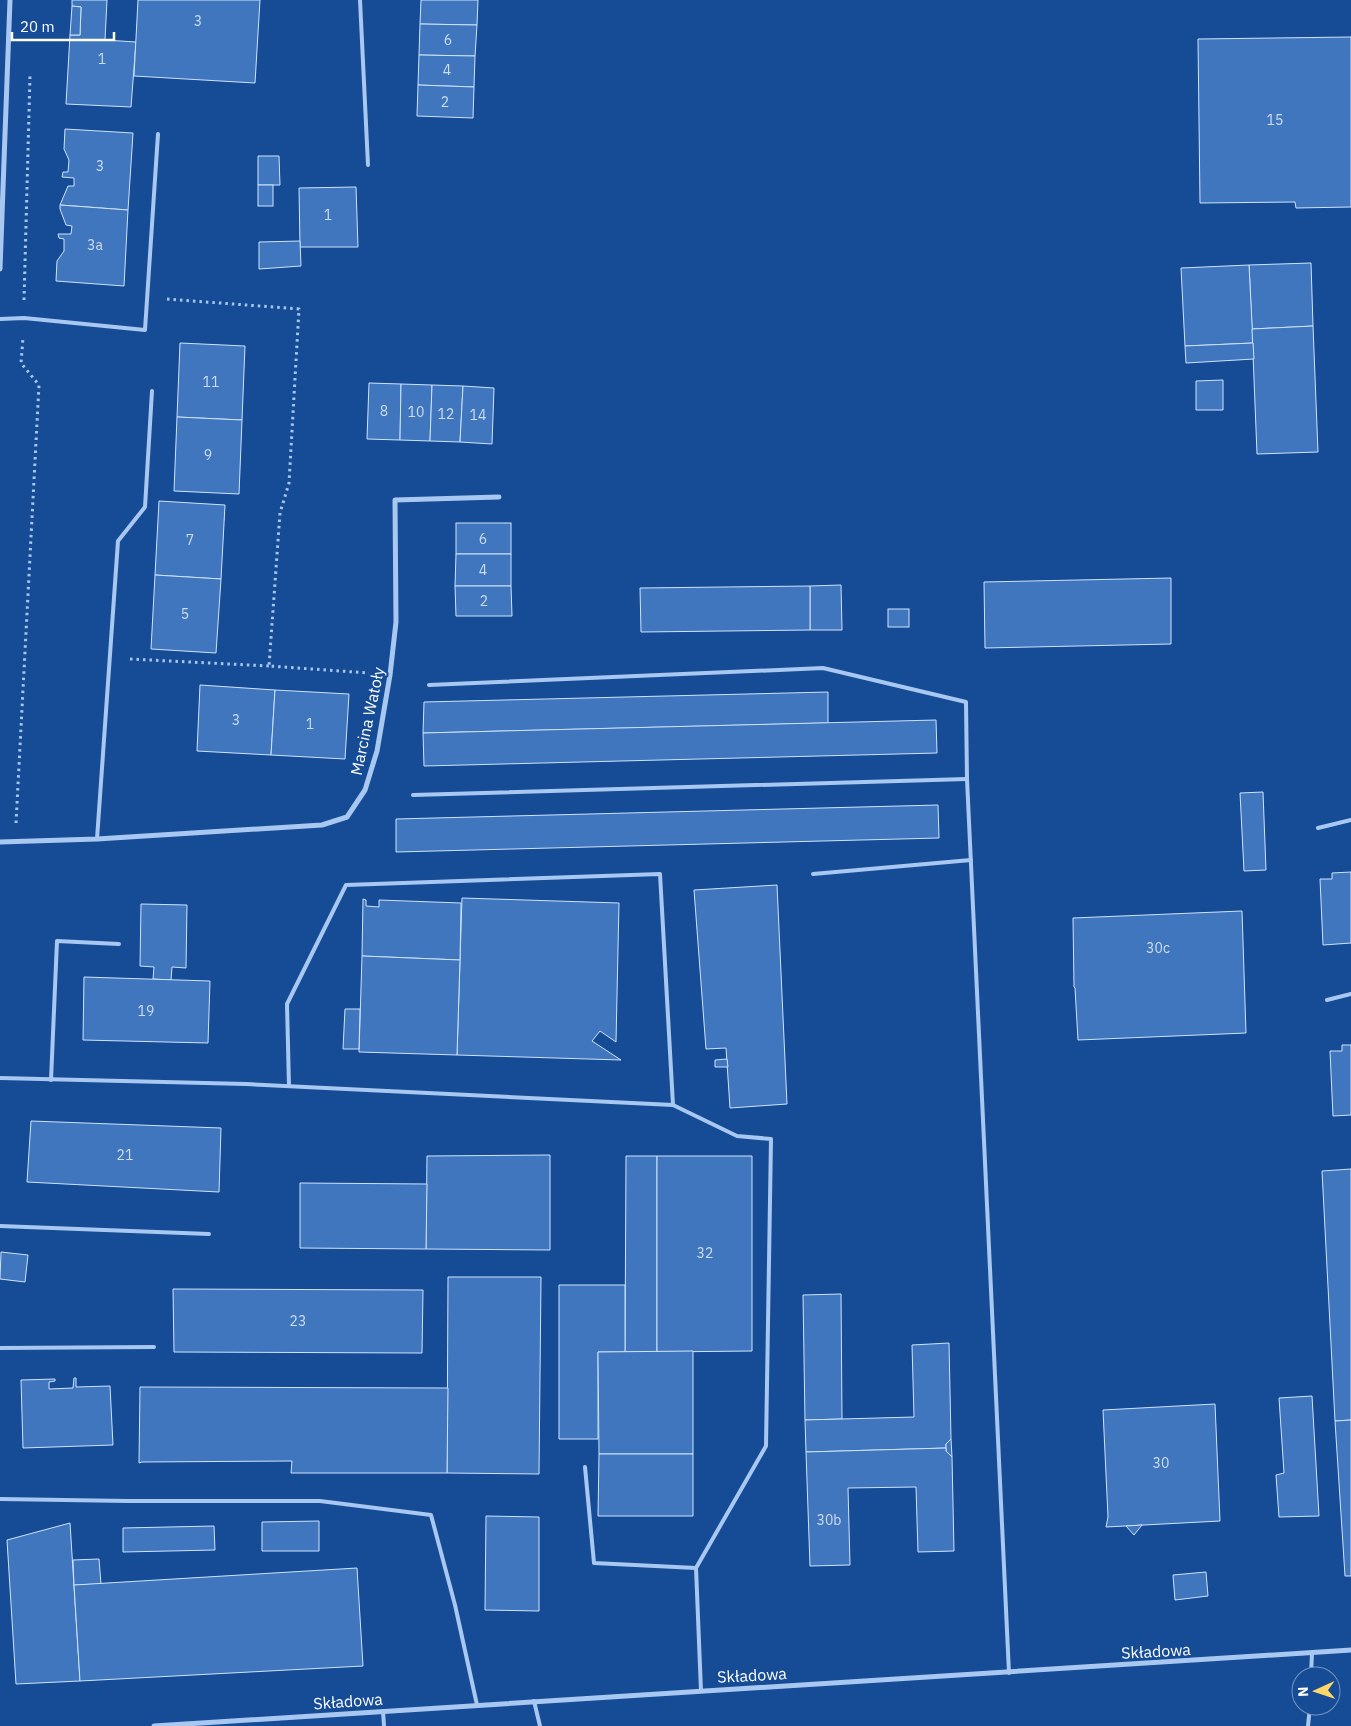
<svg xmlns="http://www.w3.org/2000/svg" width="1351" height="1726" viewBox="0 0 1351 1726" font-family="'IBM Plex Sans',sans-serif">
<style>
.building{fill:#3f76bd;stroke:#cfe3fc}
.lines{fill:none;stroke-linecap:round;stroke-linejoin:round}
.path{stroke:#a8c8f1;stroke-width:3;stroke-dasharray:2.5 4;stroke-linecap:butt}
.service{stroke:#a8c8f1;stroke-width:4}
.minor{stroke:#a8c8f1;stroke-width:5}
.labels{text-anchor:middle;stroke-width:4.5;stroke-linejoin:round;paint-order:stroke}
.number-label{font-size:14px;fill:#cfddee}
.street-label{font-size:16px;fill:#fff;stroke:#164c96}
</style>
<rect width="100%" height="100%" fill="#164c96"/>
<g class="building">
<polygon points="72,0 107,0 105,40 136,42 131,107 66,104 70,35 80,35 81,7 72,6"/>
<polygon points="138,0 260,0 255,83 134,76"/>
<polygon points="421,0 478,0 477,25 420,24"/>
<polygon points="72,6 81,7 80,35 70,35"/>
<polygon points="420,24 477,25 475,56 419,55"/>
<polygon points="1351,37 1351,207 1296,208 1295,202 1200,203 1198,39"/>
<polygon points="419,55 475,56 474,87 418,85"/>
<polygon points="418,85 474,87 473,118 417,116"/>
<polygon points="65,129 133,133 128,210 60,205 68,186 74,186 74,178 62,177 63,172 68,172 69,160 64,149"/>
<polygon points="258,156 279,156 280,185 258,185"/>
<rect x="258" y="185" width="15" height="21"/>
<polygon points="356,187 358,247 300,247 299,188"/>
<polygon points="60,205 128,210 124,286 56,281 57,261 64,251 64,239 59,238 58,234 71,234 72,226 66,225 60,209"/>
<polygon points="300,241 301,266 259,269 259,242"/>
<polygon points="1311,263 1313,326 1252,329 1249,265"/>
<polygon points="1249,265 1253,343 1185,346 1181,268"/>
<polygon points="1313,326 1318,452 1257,454 1252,329"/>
<polygon points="180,343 245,346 242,420 177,417"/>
<polygon points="1253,343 1254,359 1186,363 1185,346"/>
<polygon points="1223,380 1223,410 1196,410 1196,381"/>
<polygon points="369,383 401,384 400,440 367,439"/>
<polygon points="401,384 432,385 430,441 400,440"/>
<polygon points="432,385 463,386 460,442 430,441"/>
<polygon points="463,386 494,388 492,444 460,442"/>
<polygon points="177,417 242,420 239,494 174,491"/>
<polygon points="159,501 225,505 221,579 155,575"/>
<rect x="456" y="523" width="55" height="31"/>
<polygon points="456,554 511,554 511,586 455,586"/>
<polygon points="155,575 221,579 216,653 151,649"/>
<polygon points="1171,578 1171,644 985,648 984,582"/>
<polygon points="841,585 842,630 810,630 810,586"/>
<polygon points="455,586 511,586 512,616 456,616"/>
<polygon points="810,586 810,630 641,632 640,588"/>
<rect x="888" y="609" width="21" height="18"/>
<polygon points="200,685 275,690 271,755 197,751"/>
<polygon points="275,690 349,694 345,759 271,755"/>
<polygon points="828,692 828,723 423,733 424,702"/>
<polygon points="936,720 937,753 424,766 423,733"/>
<polygon points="1263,792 1266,870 1244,871 1240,793"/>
<polygon points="938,805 939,838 396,852 396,819"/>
<polygon points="1351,872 1351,943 1323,945 1320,879 1332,879 1332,873"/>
<polygon points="777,885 787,1104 730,1108 726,1048 706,1049 694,890"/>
<polygon points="462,898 619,903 616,1042 600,1031 592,1041 621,1060 457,1055"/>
<polygon points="363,899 366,900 366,906 379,907 379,900 461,903 460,960 362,956"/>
<polygon points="141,904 187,905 186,968 172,967 171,980 153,979 154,967 140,966"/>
<polygon points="1242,911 1246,1033 1078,1040 1075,988 1074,987 1073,918"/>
<polygon points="362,956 460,960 457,1055 359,1052"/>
<polygon points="84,977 210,981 208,1043 83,1040"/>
<polygon points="345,1009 360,1009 359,1049 343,1049"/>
<polygon points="1342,1045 1351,1045 1351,1115 1333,1116 1330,1051 1342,1051"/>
<polygon points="727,1059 728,1067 715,1067 715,1060"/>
<polygon points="31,1121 221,1128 219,1192 27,1182"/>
<polygon points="550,1155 550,1250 426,1249 427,1156"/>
<polygon points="626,1156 657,1156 657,1352 625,1352"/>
<polygon points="657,1156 752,1156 752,1351 657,1352"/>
<polygon points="1351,1169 1351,1420 1335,1421 1322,1171"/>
<polygon points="300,1183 427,1184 426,1249 300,1248"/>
<polygon points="1,1252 28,1255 25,1282 0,1279"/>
<polygon points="448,1277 541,1277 539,1474 447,1473"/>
<polygon points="559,1285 625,1285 625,1352 598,1352 598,1439 559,1439"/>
<polygon points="173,1289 423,1290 422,1353 174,1352"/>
<polygon points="841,1294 842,1419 805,1420 803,1295"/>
<polygon points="949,1343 951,1439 946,1444 946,1448 806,1452 805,1420 914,1417 912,1345"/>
<polygon points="693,1351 693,1454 599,1454 598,1352"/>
<polygon points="74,1378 76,1378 76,1387 110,1386 113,1445 23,1448 21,1380 55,1379 55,1381 49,1382 49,1389 73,1388"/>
<polygon points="140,1387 448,1388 447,1473 291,1473 292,1461 142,1462 139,1463"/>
<polygon points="1312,1396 1319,1516 1279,1517 1276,1475 1284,1473 1279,1398"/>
<polygon points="1215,1404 1220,1521 1106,1527 1108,1517 1103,1410"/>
<polygon points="1351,1420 1351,1576 1345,1576 1335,1421"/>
<polygon points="951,1439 952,1457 946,1451 946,1444"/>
<polygon points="946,1448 946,1451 952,1457 954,1551 918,1552 916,1487 848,1488 850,1565 810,1566 806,1452"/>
<polygon points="599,1454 693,1454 693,1516 598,1516"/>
<polygon points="486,1516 539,1517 539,1611 485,1610"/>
<polygon points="319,1521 319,1551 262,1551 262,1522"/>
<polygon points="70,1523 80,1681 16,1684 7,1540"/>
<polygon points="1142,1525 1134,1535 1126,1526"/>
<polygon points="214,1526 215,1550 123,1552 123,1528"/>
<polygon points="99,1559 101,1584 74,1585 73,1560"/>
<polygon points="357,1568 363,1666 80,1681 74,1585"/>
<polygon points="1206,1572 1208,1596 1175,1600 1173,1575"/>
</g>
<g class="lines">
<g class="path">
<polyline points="167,299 299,309 289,483 280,513 269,666 369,673"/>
<polyline points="24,300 30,76"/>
<polyline points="130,659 269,666"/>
<polyline points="16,823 39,385 21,363 23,338"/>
</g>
<g class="service">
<polyline points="360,0 368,165"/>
<polyline points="0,319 24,318 145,330 158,134"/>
<polyline points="429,685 823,668 966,702 967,779 1009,1673"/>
<polyline points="413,795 967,779"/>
<polyline points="1318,828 1351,820"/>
<polyline points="97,839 118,541 145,507 152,391"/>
<polyline points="813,874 971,860"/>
<polyline points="1327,1000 1351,994"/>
<polyline points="0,1078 246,1084 673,1105 737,1136 771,1139 766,1446 696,1568 701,1691"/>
<polyline points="51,1080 57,941 119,944"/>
<polyline points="289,1086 287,1004 346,885 660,874 673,1105"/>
<polyline points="0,1226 209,1234"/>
<polyline points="0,1348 154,1347"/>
<polyline points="585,1467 594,1563 696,1568"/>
<polyline points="0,1499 128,1501 320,1501 431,1515 455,1605 477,1705"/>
<polyline points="1311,1676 1312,1653"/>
<polyline points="534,1701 540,1726"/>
<polyline points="383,1711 384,1726"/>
<polyline points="1308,1726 1310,1706"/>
</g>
<g class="minor">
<polyline points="0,269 10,0"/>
<polyline points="0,842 97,839 322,825 347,817 365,790 377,751 390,675 396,622 395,500 499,497"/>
<polyline points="154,1726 1351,1650"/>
</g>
</g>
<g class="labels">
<g class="number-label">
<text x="198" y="26">3</text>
<text x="448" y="45">6</text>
<text x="102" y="64">1</text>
<text x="447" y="75">4</text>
<text x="445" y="107">2</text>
<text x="1275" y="125">15</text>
<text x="100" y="171">3</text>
<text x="328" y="220">1</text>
<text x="95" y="250">3a</text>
<text x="211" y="387">11</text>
<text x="384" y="416">8</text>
<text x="416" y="417">10</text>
<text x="446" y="419">12</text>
<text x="478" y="420">14</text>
<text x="208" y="460">9</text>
<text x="483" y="544">6</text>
<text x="190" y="545">7</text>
<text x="483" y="575">4</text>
<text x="484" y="606">2</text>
<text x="185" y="619">5</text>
<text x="236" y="725">3</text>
<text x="310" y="729">1</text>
<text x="1158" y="953">30c</text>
<text x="146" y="1016">19</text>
<text x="125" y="1160">21</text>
<text x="705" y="1258">32</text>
<text x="298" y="1326">23</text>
<text x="1161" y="1468">30</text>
<text x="829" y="1525">30b</text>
</g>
<g class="street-label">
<text transform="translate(367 721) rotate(-78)" y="6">Marcina Watoły</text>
<text transform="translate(1156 1651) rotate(-3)" y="6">Składowa</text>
<text transform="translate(752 1675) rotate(-3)" y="6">Składowa</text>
<text transform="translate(348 1701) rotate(-4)" y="6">Składowa</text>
</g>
</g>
<g transform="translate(1316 1691) rotate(267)"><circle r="24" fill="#164c96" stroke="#7394c0"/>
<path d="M0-4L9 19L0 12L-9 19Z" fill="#ffd668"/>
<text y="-8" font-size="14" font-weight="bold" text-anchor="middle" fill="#ffffff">N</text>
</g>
<path d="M12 32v8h102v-8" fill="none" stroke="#ffffff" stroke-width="2.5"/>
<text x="20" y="32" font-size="15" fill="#ffffff" stroke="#164c96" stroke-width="4" paint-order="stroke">20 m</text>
</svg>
